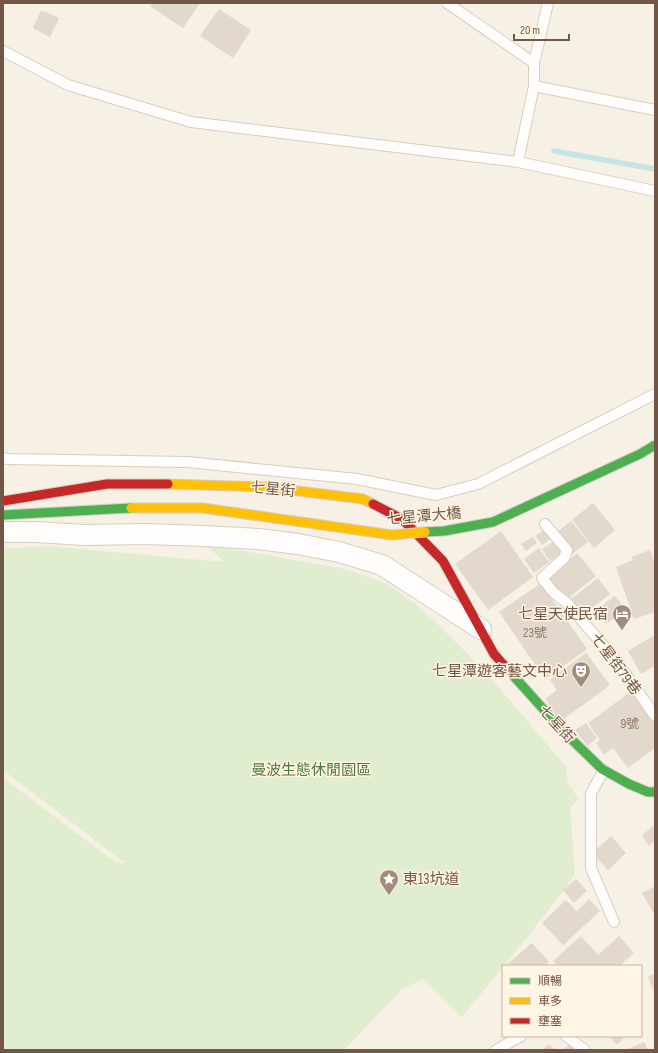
<svg xmlns="http://www.w3.org/2000/svg" width="658" height="1053" viewBox="0 0 658 1053" font-family="'Sofia Sans Condensed','Noto Sans TC',sans-serif">
<style>
.green{fill:#e0edce}
.lines{fill:none;stroke-linecap:round;stroke-linejoin:round}
.stream{stroke:#c6e3e6;stroke-width:5.5}
.building{fill:#e2d8cc}
.lane-casing{stroke:#d7cdc3;stroke-width:12}
.street-casing{stroke:#d7cdc3;stroke-width:22}
.fast-casing{stroke:#d6ccc2;stroke-width:11}
.slow-casing{stroke:#d6ccc2;stroke-width:11}
.jam-casing{stroke:#d6ccc2;stroke-width:11}
.lane{stroke:#fefdfb;stroke-width:10}
.street{stroke:#fefdfb;stroke-width:20}
.fast{stroke:#4caf50;stroke-width:9}
.slow{stroke:#ffc107;stroke-width:9}
.jam{stroke:#c62828;stroke-width:9}
.fast-bridge-casing{stroke:#d6ccc2;stroke-width:11;stroke-linecap:butt}
.slow-bridge-casing{stroke:#d6ccc2;stroke-width:11;stroke-linecap:butt}
.fast-bridge{stroke:#4caf50;stroke-width:9}
.slow-bridge{stroke:#ffc107;stroke-width:9}
.labels{text-anchor:middle;stroke-width:3;stroke-linejoin:round;paint-order:stroke}
.number-label{font-size:13px;fill:#90796a}
.street-label{font-size:15px;fill:#735746;stroke:#fff5e5}
.poi-label{font-size:15px;fill:#735746;stroke:#fff5e5;text-anchor:end}
.park-label{font-size:15px;fill:#4e793d;stroke:#fff5e5}
</style>
<rect width="100%" height="100%" fill="#f6f0e5"/>
<polygon class="green" points="205,544 349,570 389,585 421,608 485,671 566,767 568,784 579,799 570,807 575,875 529,935 462,1017 424,979 403,988 344,1050 3,1050 3,778 115,862 125,863 3,770 3,549 46,546 224,562"/>
<g class="lines">
<polyline class="stream" points="554,151 655,169"/>
</g>
<g class="building">
<polygon points="153,3 200,3 183,28 150,6"/>
<polygon points="219,9 251,30 233,58 200,36"/>
<polygon points="41,10 59,18 50,37 33,28"/>
<polygon points="593,503 615,530 594,548 572,520"/>
<polygon points="571,521 588,542 572,554 555,534"/>
<polygon points="546,528 553,537 542,545 535,536"/>
<polygon points="501,531 533,577 488,610 455,564"/>
<polygon points="533,537 537,543 526,551 521,544"/>
<polygon points="556,540 564,552 550,561 542,549"/>
<polygon points="539,548 549,562 534,573 524,559"/>
<polygon points="650,550 655,564 655,612 634,619 616,567 633,560 631,557"/>
<polygon points="577,553 596,576 566,600 548,577"/>
<polygon points="598,578 610,594 583,615 571,599"/>
<polygon points="541,583 587,649 545,679 499,612"/>
<polygon points="615,596 626,610 606,624 596,610"/>
<polygon points="655,635 655,666 641,674 628,651"/>
<polygon points="586,653 610,685 561,721 545,699 557,690 550,680"/>
<polygon points="633,690 655,720 655,748 628,768 613,748 604,755 596,743 600,740 588,723"/>
<polygon points="586,723 597,738 587,746 575,730"/>
<polygon points="655,825 655,841 649,846 642,835"/>
<polygon points="611,836 626,853 608,870 592,853"/>
<polygon points="576,879 587,891 574,903 563,890"/>
<polygon points="655,886 655,916 642,893"/>
<polygon points="589,899 600,911 563,945 542,923 566,900 577,911"/>
<polygon points="581,936 598,955 619,936 634,953 619,966 558,966 553,961"/>
<polygon points="532,943 549,962 545,966 505,966"/>
<polygon points="655,974 655,995 648,977"/>
<polygon points="609,1036 626,1036 617,1045"/>
<polygon points="644,1042 648,1050 626,1050"/>
<polygon points="571,1043 578,1050 563,1050"/>
<polygon points="549,1044 555,1050 542,1050"/>
</g>
<g class="lines">
<g class="lane-casing">
<g id="lane">
<polyline points="447,3 534,63"/>
<polyline points="548,3 534,63 534,86 518,162 655,191"/>
<polyline points="3,51 68,85 191,122 518,162"/>
<polyline points="534,86 655,110"/>
<polyline points="3,458 8,459 187,462 357,479 436,495 478,484 655,394"/>
<polyline points="545,524 567,550 564,558 542,578 554,593 566,602 615,659 655,716"/>
<polyline points="604,770 591,793 591,868 614,922"/>
<polyline points="566,1036 585,1050"/>
<polyline points="496,1050 521,1036"/>
</g>
</g>
<g class="street-casing">
<polyline id="street" points="3,532 36,532 84,535 146,534 204,536 258,539 298,544 339,552 382,565 481,629"/>
</g>
<g class="fast-casing">
<g id="fast">
<polyline points="3,515 131,508"/>
<polyline points="510,672 563,731 602,769 629,784 648,792 655,792"/>
</g>
</g>
<g class="slow-casing">
<polyline id="slow" points="168,484 265,487 363,499 373,504"/>
</g>
<g class="jam-casing">
<g id="jam">
<polyline points="3,501 107,484 168,484"/>
<polyline points="373,504 402,519 443,561 494,654 510,672"/>
</g>
</g>
<use href="#lane" class="lane"/>
<use href="#street" class="street"/>
<use href="#fast" class="fast"/>
<use href="#slow" class="slow"/>
<use href="#jam" class="jam"/>
<g class="fast-bridge-casing">
<polyline id="fast-bridge" points="425,532 444,531 493,522 640,454 655,445"/>
</g>
<g class="slow-bridge-casing">
<polyline id="slow-bridge" points="131,508 203,508 392,535 425,532"/>
</g>
<use href="#fast-bridge" class="fast-bridge"/>
<use href="#slow-bridge" class="slow-bridge"/>
</g>
<defs>
<g id="hotel-pin" transform="scale(1)"><path d="M0 17L-7.5 6A9.5 9.5 0 1 1 7.5 6Z" fill="#a18d7e" stroke="#fff5e5"/><path d="M-6-4.5h1.5V1H6V5H4.5V3h-9V5H-6ZM-4 0a1.8 1.8 0 1 1 3.6 0ZM.5 0V-2.5h3Q6-2.5 6 0Z" fill="#fff"/></g>
<g id="theatre-pin" transform="scale(1)"><path d="M0 17L-7.5 6A9.5 9.5 0 1 1 7.5 6Z" fill="#a18d7e" stroke="#fff5e5"/><path d="M-5-5.5Q0-4 5-5.5V0Q5 5 0 6Q-5 5-5 0ZM-3.3-2.5H-1v1.5H-3.3ZM1-2.5H3.3v1.5H1ZM-2.8 1Q0 5.5 2.8 1Z" fill="#fff"/></g>
<g id="sight-pin" transform="scale(1)"><path d="M0 17L-7.5 6A9.5 9.5 0 1 1 7.5 6Z" fill="#a18d7e" stroke="#fff5e5"/><path d="M0-6L1.8-2.2L6-1.7L2.9 1.2L3.7 5.4L0 3.3L-3.7 5.4L-2.9 1.2L-6-1.7L-1.8-2.2Z" fill="#fff"/></g>
</defs>
<g fill-rule="evenodd">
<use href="#hotel-pin" x="622" y="614"/>
<use href="#theatre-pin" x="581" y="671"/>
<use href="#sight-pin" x="389" y="879"/>
</g>
<g class="labels">
<g class="number-label">
<text x="535" y="637">23號</text>
<text x="630" y="728">9號</text>
</g>
<g class="street-label">
<text transform="translate(273 489) rotate(5)" y="5">七星街</text>
<text transform="translate(424 516) rotate(-5)" y="5">七星潭大橋</text>
<text transform="translate(616 664) rotate(53)" y="5">七星街79巷</text>
<text transform="translate(557 724) rotate(47)" y="5">七星街</text>
</g>
<g class="poi-label">
<text x="608" y="619">七星天使民宿</text>
<text x="567" y="676">七星潭遊客藝文中心</text>
<text x="403" y="884" text-anchor="start">東13坑道</text>
</g>
<g class="park-label">
<text x="311" y="775">曼波生態休閒園區</text>
</g>
</g>
<rect width="658" height="1053" fill="none" stroke="#735746" stroke-width="8"/>
<rect x="502" y="965" width="140" height="72" fill="#fff5e5" stroke="#c7b6a5"/>
<rect x="510" y="978" width="20" height="6" fill="#4caf50" stroke="#c7b6a5"/>
<text x="538" y="985" font-size="12" fill="#735746">順暢</text>
<rect x="510" y="998" width="20" height="6" fill="#ffc107" stroke="#c7b6a5"/>
<text x="538" y="1005" font-size="12" fill="#735746">車多</text>
<rect x="510" y="1018" width="20" height="6" fill="#c62828" stroke="#c7b6a5"/>
<text x="538" y="1025" font-size="12" fill="#735746">壅塞</text>
<path d="M514 34v6h55v-6" fill="none" stroke="#735746" stroke-width="2"/>
<text x="520" y="34" font-size="12" fill="#735746" stroke="#fff5e5" stroke-width="3" paint-order="stroke">20 m</text>
</svg>
